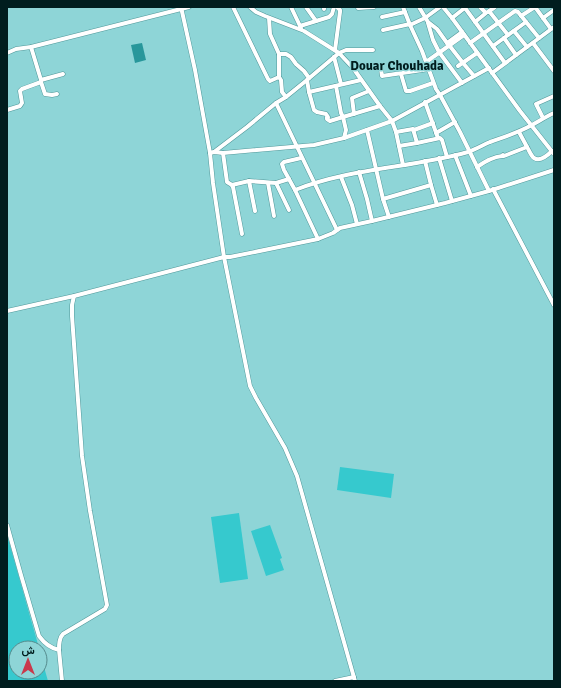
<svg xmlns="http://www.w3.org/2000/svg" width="561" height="688" viewBox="0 0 561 688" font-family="Signika,Vazirmatn,sans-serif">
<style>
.green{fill:#36c9ce}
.forest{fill:#28979b}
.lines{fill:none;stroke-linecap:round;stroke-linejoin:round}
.minor-casing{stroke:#51989a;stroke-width:5}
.minor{stroke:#fff;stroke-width:4}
.labels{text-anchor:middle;stroke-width:3;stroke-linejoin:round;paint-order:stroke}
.neighbourhood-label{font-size:13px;font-weight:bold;fill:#001d1e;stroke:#8ed5d7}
</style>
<rect width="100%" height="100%" fill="#8ed5d7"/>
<g class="green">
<polygon points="340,467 394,474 391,498 337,490"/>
<polygon points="239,513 248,579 220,583 211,517"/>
<polygon points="270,525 282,558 280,559 284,570 266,576 251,531"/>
<polygon points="7,535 39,648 16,648 16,672 40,672 40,653 48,681 7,681"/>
</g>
<polygon class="forest" points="142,43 146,60 135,63 131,45"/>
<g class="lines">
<g class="minor-casing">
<g id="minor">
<polyline points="181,7 195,70 210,153 213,183 224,257 250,386 256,398 285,448 297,476 355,681"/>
<polyline points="233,7 268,79 270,81 279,77"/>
<polyline points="250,7 256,12 265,16 304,31 339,53 353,68 380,106 392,121 396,132 413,129 417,143 440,138 442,140 447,157"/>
<polyline points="291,7 301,28"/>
<polyline points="306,7 316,21"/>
<polyline points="324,7 324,9"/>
<polyline points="403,7 410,25 422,51 436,89 440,95 460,132 489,191"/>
<polyline points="419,7 428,22 437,29 447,43 449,45 463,63 474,76"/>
<polyline points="443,7 452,18 520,111 554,154"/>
<polyline points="535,7 551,29"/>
<polyline points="358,8 374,7"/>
<polyline points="465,8 505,63"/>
<polyline points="489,11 508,35"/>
<polyline points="488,12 495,7"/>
<polyline points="521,16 535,7"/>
<polyline points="382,17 405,12"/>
<polyline points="269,18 270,34 279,54 279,77 281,80 282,92 286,97"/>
<polyline points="452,18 466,7"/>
<polyline points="543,18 554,10"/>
<polyline points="475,22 486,13 480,7"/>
<polyline points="428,23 433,40 439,52 462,83"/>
<polyline points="410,25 425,18 440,7"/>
<polyline points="300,26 329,17 332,14 334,7"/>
<polyline points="383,30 410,24"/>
<polyline points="514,31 527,47"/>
<polyline points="504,38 516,55"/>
<polyline points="447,43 462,32"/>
<polyline points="470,43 515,11 518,12 539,38"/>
<polyline points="533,43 554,71"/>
<polyline points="493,46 526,22"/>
<polyline points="335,50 340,12 340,10 337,7"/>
<polyline points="7,53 16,49 31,47 189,7"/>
<polyline points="279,54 286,54 291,57 296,64 304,71 309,78"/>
<polyline points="334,57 341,84"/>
<polyline points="426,62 464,35"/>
<polyline points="458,66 477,53"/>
<polyline points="381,69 382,76 429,69"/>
<polyline points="492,73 554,27"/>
<polyline points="401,74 406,91 410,91 433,83"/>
<polyline points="41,80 63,74"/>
<polyline points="307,80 309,92 314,110 317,112 326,114 328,117 327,117 327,119 330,121 343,117 341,113 336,86"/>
<polyline points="41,82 45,94 52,95 57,94"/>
<polyline points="309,92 361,80"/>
<polyline points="425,102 438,138"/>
<polyline points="276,103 337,230"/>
<polyline points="7,110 20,106 22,103 20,91 22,89 41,82 41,80 31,47"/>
<polyline points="354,114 352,98 369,91"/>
<polyline points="543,118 536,104 554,96"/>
<polyline points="367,130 383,199 431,185 425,161"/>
<polyline points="414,130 433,123"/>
<polyline points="396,132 403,165"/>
<polyline points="436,133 455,122"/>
<polyline points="344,138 346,130 343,117 380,106"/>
<polyline points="399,146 417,143"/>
<path d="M527 147C529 150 531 156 534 158 540 162 548 155 552 151"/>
<polyline points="214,152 247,127 276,103 286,97 307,80 339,53 346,50 373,50"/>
<polyline points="210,153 214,152 223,153 314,145 344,138 392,121 489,68"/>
<polyline points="223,153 227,182 232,185 233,187 242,234"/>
<polyline points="455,155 471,196"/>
<path d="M301 158 284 162 282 164 284 170 295 190C350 168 411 168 468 152 476 149 483 145 490 142 504 137 517 133 530 126 538 122 545 117 554 113"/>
<polyline points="439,158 452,201"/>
<path d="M477 167C484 162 493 157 502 156L503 155 504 156 527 147 519 132"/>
<polyline points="359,172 367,199 372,221"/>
<polyline points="341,177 352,205 357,224"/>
<polyline points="249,181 255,211"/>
<polyline points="268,183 274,216"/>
<polyline points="276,183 289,210"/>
<polyline points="232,185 249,181 276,183 289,179"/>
<polyline points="431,185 437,205"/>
<polyline points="493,189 554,305"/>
<polyline points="295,190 318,239"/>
<polyline points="383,199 389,217"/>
<polyline points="7,311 74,296 224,257 230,257 318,239 333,233 340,228 372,221 445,203 489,191 554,170"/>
<path d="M7 525 21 575 39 636C44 643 50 648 59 650L62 681"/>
<path d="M59 650C59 644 59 638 63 634L105 609 107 605 90 511 82 456 72 316V305L74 296"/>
<polyline points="335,681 354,677"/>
</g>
</g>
<use href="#minor" class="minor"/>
</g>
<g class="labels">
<g class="neighbourhood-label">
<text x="397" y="70">Douar Chouhada</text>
</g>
</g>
<rect width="561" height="688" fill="none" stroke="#001d1e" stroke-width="16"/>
<g transform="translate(28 660)"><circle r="19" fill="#8ed5d7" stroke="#558b8d"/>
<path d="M0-3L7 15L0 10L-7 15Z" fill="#c9394b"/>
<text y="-6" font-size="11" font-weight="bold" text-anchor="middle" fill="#001d1e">ش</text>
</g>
</svg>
